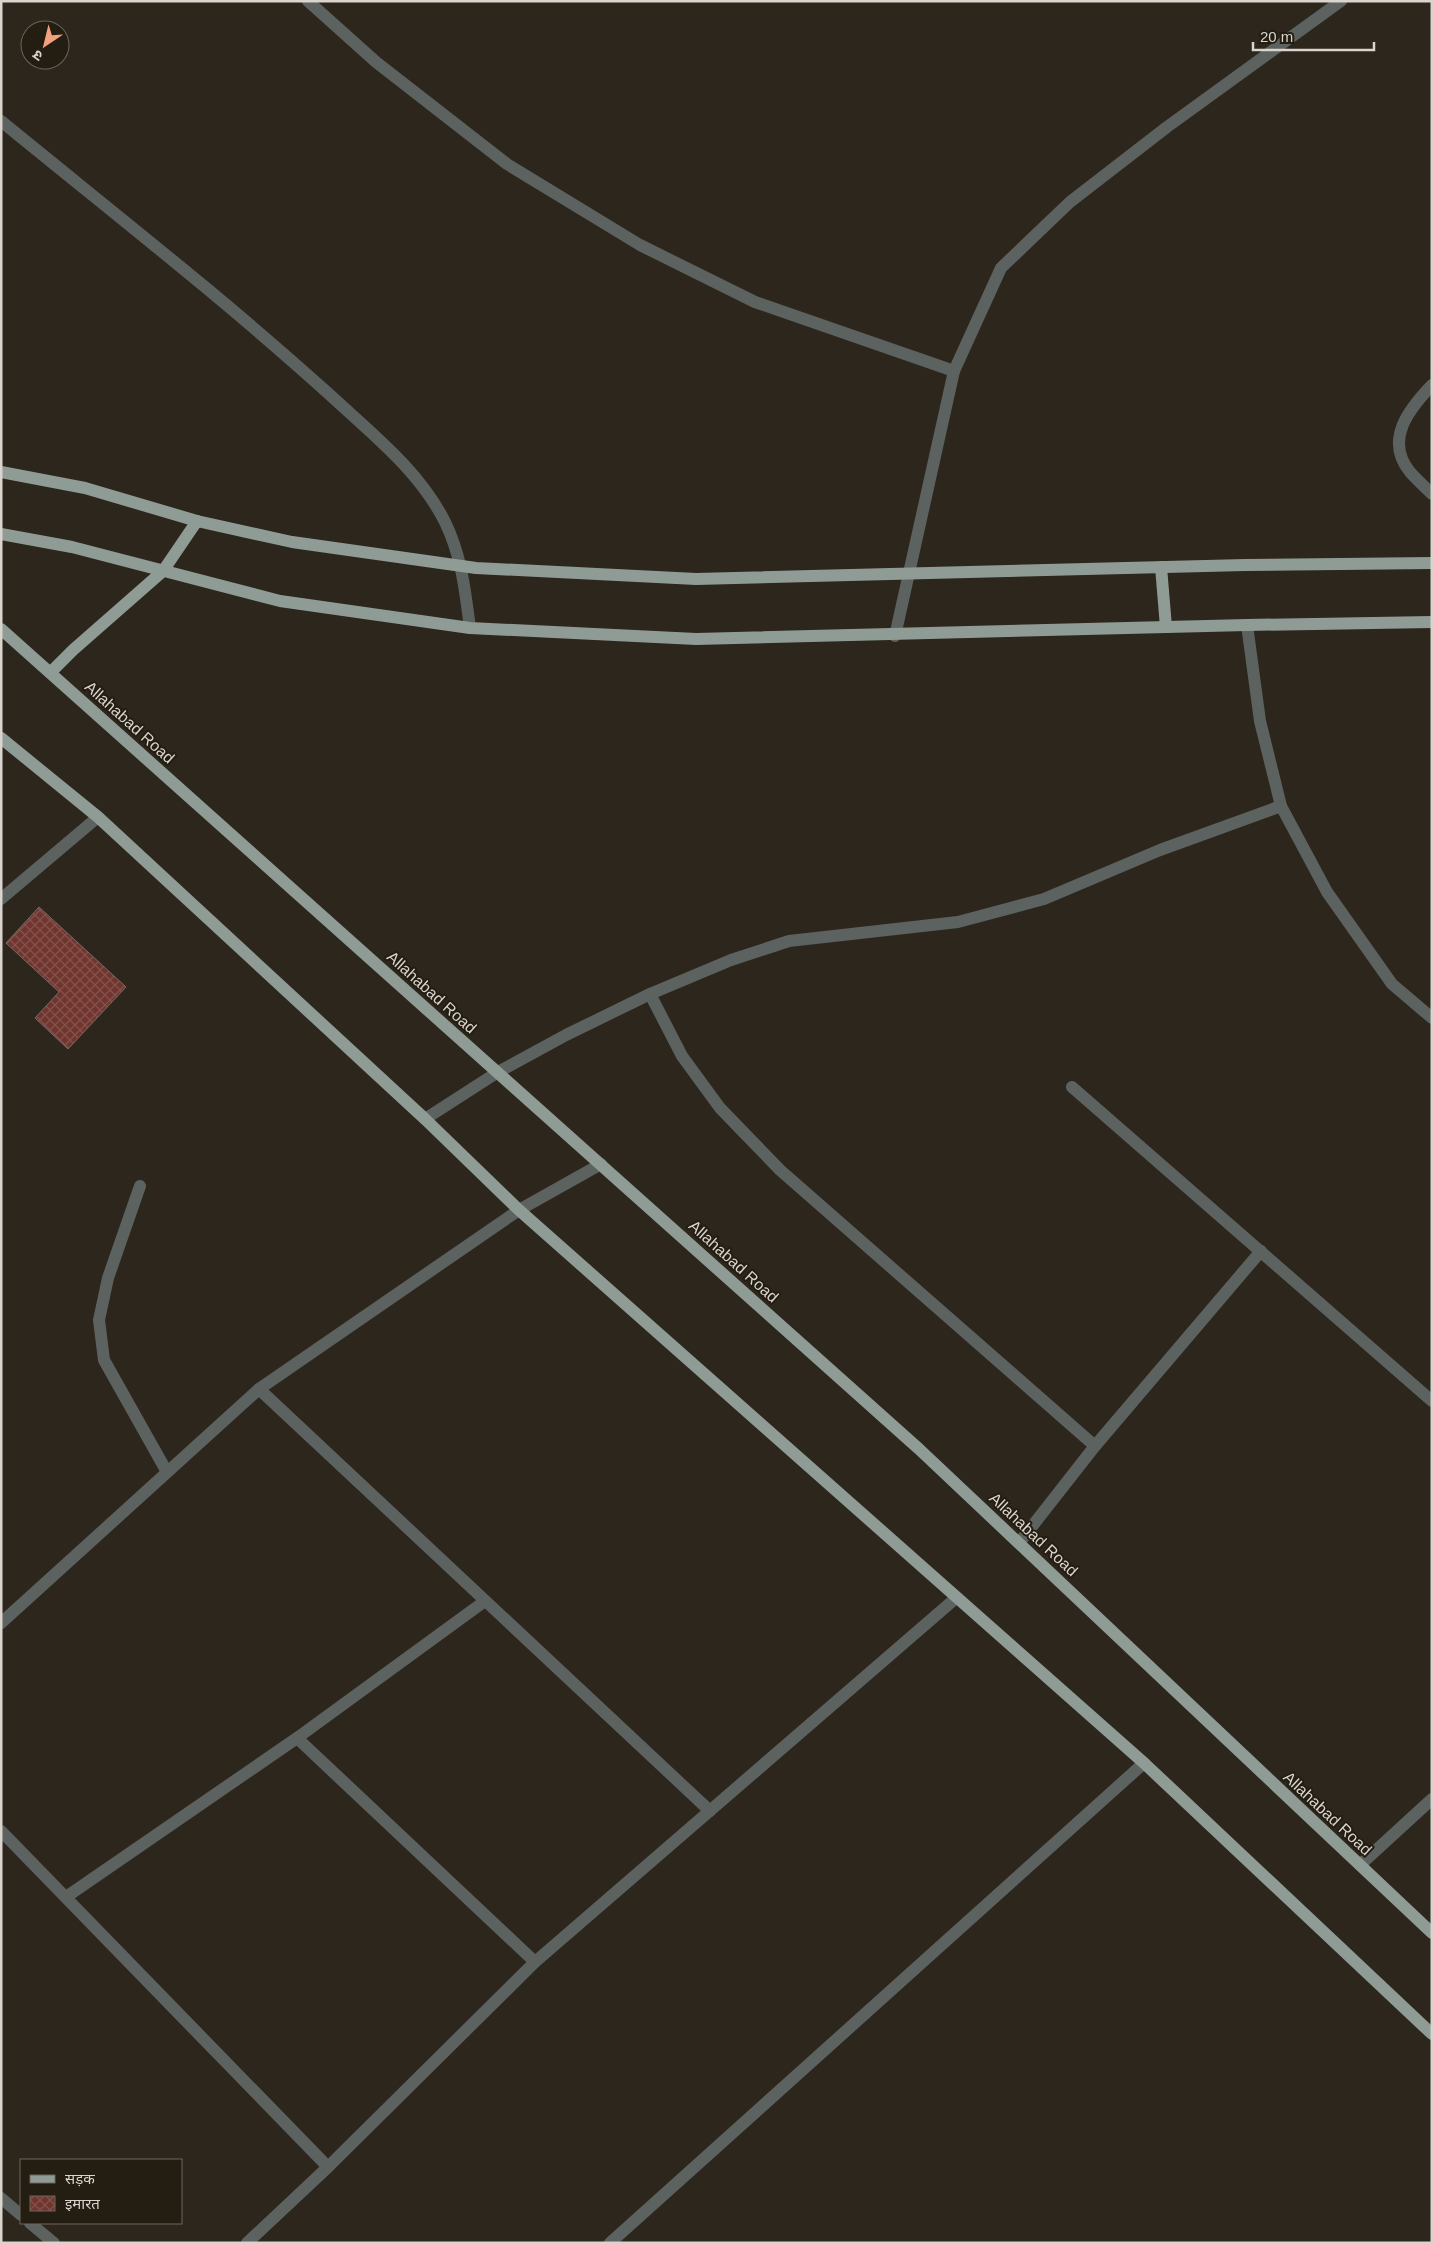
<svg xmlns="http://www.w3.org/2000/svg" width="1433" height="2244" viewBox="0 0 1433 2244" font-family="Arial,'Noto Sans Devanagari',sans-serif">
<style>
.building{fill:url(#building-cross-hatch);stroke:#786865}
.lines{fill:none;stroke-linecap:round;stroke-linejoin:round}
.minor{stroke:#5c625f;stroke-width:12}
.major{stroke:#8f9c95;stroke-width:12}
.labels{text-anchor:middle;stroke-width:4;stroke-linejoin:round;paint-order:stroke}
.street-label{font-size:16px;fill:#d9d4ce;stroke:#231d12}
</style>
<defs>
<pattern id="building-cross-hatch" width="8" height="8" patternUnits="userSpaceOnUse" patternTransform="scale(1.25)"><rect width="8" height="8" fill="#70352e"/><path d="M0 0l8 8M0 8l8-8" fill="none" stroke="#84514b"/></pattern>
</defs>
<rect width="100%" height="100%" fill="#2d261c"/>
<polygon class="building" points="39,907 126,987 68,1049 35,1018 59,992 6,943"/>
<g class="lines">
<g class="minor">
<polyline points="308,1 376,62 507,164 640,245 755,302 954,371"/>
<path d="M1 121C111 211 224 299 329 394 371 433 419 470 445 522 462 557 465 591 470 628"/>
<path d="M1432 385C1409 409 1384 440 1410 472 1417 480 1425 487 1432 494"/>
<polyline points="1247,625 1260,721 1281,806 1327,892 1392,984 1432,1018"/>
<polyline points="895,636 954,371 1001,268 1070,202 1167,127 1341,1"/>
<polyline points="1,899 98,817"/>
<polyline points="650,994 682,1056 720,1108 780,1170 1095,1446"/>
<polyline points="1072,1087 1432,1401"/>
<polyline points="425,1119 498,1072 566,1035 650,994 731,960 789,941 958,922 1044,899 1160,850 1281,806"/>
<polyline points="140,1186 108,1278 99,1320 104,1360 167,1472"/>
<polyline points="259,1389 710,1811"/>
<polyline points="1019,1543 1095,1446 1261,1251"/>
<polyline points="1,1623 259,1389 519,1210 601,1164"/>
<polyline points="297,1738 535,1962"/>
<polyline points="1,1831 328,2167"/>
<polyline points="1360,1865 1432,1799"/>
<polyline points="66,1897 297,1738 485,1601"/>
<polyline points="1,2198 21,2215"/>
<polyline points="30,2223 54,2243"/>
<polyline points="247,2243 328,2167 535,1962 956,1598"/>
<polyline points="610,2243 1144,1763"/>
</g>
<g class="major">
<polyline points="1,472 85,488 197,521 292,542 476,568 696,579 1245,565 1432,563"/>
<polyline points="1,534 72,547 280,601 470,628 696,639 1247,625 1432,622"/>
<polyline points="1161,567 1166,627"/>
<polyline points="1,629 919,1449 1432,1933"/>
<polyline points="51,672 73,650 163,571 197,521"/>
<polyline points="1,738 98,817 425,1119 519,1210 1144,1763 1432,2034"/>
</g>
</g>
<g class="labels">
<g class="street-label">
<text transform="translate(130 722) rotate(42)" y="6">Allahabad Road</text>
<text transform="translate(432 992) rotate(42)" y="6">Allahabad Road</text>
<text transform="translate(734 1261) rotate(42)" y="6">Allahabad Road</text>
<text transform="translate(1034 1534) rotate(43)" y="6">Allahabad Road</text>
<text transform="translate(1328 1813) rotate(43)" y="6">Allahabad Road</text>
</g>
</g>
<rect width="1433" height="2244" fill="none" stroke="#d9d4ce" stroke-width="5"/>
<rect x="20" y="2159" width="162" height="65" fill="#231d12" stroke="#6c665d"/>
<rect x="30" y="2175" width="25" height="8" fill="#8f9c95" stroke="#6c665d"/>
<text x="65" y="2184" font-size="15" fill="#d9d4ce">सड़क</text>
<rect x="30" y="2196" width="25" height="15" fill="url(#building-cross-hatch)" stroke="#6c665d"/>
<text x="65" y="2209" font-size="15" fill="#d9d4ce">इमारत</text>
<g transform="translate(45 45) rotate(215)"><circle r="24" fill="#231d12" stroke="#6c665d"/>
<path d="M0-4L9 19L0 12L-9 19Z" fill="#f1a17d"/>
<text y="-8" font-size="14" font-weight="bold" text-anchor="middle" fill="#d9d4ce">उ</text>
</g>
<path d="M1253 42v8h121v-8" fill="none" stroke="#d9d4ce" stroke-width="2.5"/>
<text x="1260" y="42" font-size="15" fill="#d9d4ce" stroke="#231d12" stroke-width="4" paint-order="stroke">20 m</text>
</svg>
